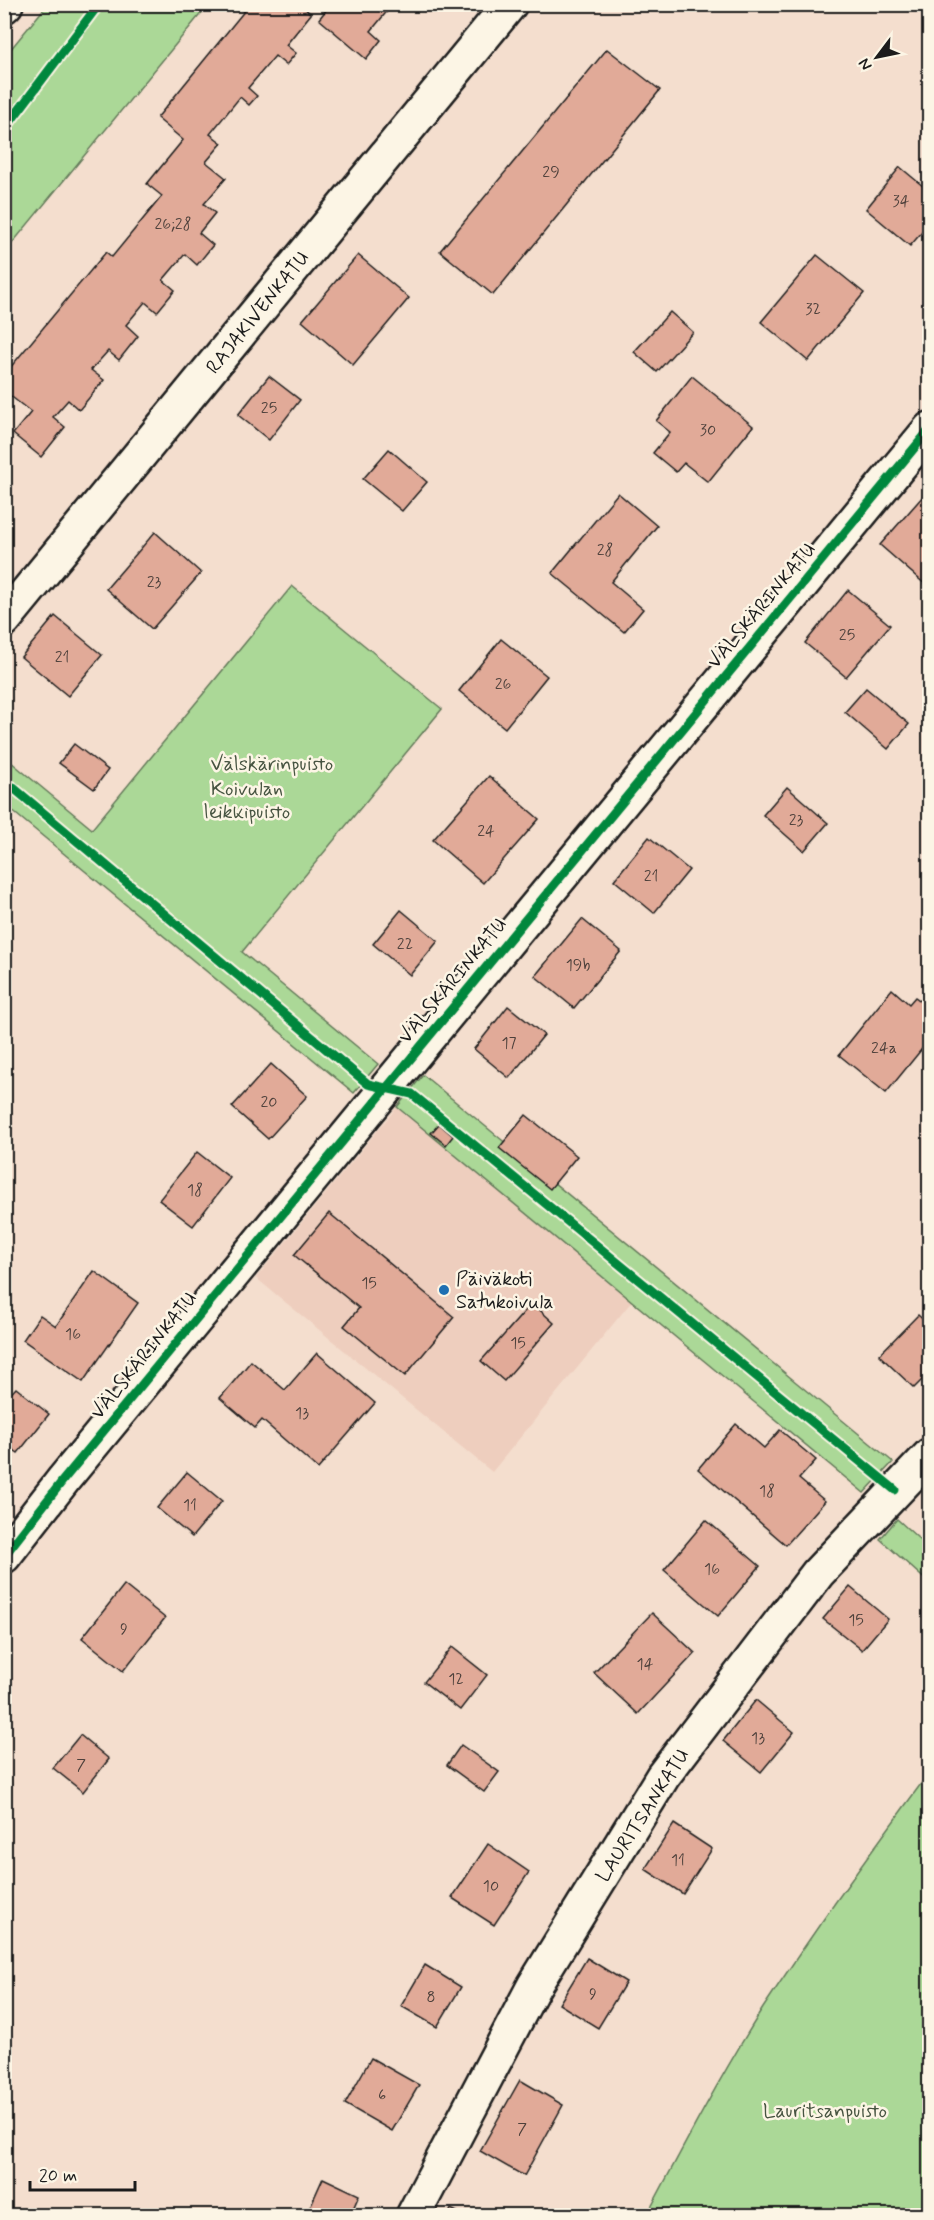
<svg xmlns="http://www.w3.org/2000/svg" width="934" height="2220" viewBox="0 0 934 2220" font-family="Mynerve,sans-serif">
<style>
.built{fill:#eecebe}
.green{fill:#abd897;stroke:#647a5a;stroke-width:1.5}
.building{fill:#e1aa98;stroke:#1c1c1c;stroke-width:1.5}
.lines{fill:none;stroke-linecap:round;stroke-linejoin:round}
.street-casing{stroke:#1c1c1c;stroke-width:38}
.secondary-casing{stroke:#1c1c1c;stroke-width:38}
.street{stroke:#fcf5e5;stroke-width:33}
.secondary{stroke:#fcf5e5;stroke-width:33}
.cycleway-casing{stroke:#fcf5e5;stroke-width:13}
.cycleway{stroke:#00873e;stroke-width:9}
.poi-dot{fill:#1f6fb2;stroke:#fcf5e5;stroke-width:2}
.labels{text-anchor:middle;stroke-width:5;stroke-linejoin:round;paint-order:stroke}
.number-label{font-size:16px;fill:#4d403b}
.street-label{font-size:20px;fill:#1c1c1c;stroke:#fcf5e5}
.park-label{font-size:20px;fill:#475441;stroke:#fcf5e5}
.poi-label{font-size:20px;fill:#1c1c1c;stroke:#fcf5e5;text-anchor:start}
</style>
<rect width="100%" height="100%" fill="#f4dece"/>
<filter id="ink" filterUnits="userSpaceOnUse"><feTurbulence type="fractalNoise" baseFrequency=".0167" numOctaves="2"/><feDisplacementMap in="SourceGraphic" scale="12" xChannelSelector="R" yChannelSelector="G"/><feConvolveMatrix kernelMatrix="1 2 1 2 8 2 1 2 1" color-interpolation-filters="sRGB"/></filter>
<g filter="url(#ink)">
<polygon class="built" points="397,1107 632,1301 492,1472 256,1278"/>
<g class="green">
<polygon points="47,5 208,5 5,252 5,56"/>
<polygon points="292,586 442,709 242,952 378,1064 354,1093 5,805 5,757 92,829"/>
<polygon points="423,1075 893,1462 864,1493 397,1107"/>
<polygon points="897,1519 929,1548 929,1583 880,1539"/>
<path d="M929 1773V2215H647C684 2145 721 2075 763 2008 816 1928 872 1850 929 1773Z"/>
</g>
<g class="building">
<polygon points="250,4 300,4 311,14 286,45 296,53 286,65 275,56 248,88 257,96 249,105 240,97 210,134 222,143 206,162 226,178 204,204 215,213 199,233 213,245 197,265 185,254 163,280 175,290 157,312 145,302 126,325 138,336 119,360 108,351 91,370 104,380 79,410 68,400 53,417 65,427 41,457 13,434 31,412 4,391 4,375 106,252 112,257 162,196 147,184 183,140 157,118"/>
<polygon points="331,4 393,4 371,31 381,40 366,59 319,19"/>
<polygon points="607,49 660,90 493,295 440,251"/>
<polygon points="900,167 930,192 930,223 910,246 866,209"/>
<polygon points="358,255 409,298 353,365 302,321"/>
<polygon points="817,255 864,293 808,361 761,322"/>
<polygon points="670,312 693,332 657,372 634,352"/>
<polygon points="269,376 300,400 269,440 238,415"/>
<polygon points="692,376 753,426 708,482 684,463 676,472 653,453 670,432 656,421"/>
<polygon points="389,449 427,482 402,511 363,479"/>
<polygon points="618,493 657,526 611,582 643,609 624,632 552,573"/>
<polygon points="924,495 930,500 930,583 927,586 880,545"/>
<polygon points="155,532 201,573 152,629 106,589"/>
<polygon points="848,590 890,625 846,677 805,643"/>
<polygon points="55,616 102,655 68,696 21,657"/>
<polygon points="501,639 547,676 505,728 459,691"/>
<polygon points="866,688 909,724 888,749 845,712"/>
<polygon points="74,744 108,770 94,789 59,763"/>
<polygon points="489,776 539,819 483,883 433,840"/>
<polygon points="787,787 828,823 804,851 763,815"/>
<polygon points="649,837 689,870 654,913 614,880"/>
<polygon points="401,910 438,941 410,975 373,944"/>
<polygon points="582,919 621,951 574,1008 535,976"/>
<polygon points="892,989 909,1004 915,997 930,1008 930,1039 886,1093 839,1055"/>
<polygon points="508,1006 544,1035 509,1078 474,1049"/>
<polygon points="271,1064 307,1096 268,1139 232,1107"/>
<polygon points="526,1115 577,1156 550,1189 499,1148"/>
<polygon points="439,1124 453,1136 446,1145 431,1133"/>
<polygon points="197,1152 230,1178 193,1226 159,1200"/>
<polygon points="329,1213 454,1317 405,1376 344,1326 359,1308 294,1255"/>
<polygon points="94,1271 138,1303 83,1382 23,1340 40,1315 56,1326"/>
<polygon points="532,1303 554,1323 504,1381 481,1361"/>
<polygon points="918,1315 930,1326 930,1372 914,1388 879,1355"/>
<polygon points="317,1353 375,1403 318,1469 262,1420 255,1428 220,1398 251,1361 285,1390"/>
<polygon points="16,1388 49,1414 18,1453 4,1443 4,1401"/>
<polygon points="736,1424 764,1448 780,1430 816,1460 799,1479 825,1501 786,1545 698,1469"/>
<polygon points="187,1472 222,1501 192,1537 157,1508"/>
<polygon points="706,1520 760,1566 718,1616 664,1570"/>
<polygon points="124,1585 165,1618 123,1671 82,1638"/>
<polygon points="850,1587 888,1619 862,1650 823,1619"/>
<polygon points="652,1613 695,1653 638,1714 594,1673"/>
<polygon points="452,1647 487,1675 460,1710 424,1682"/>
<polygon points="756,1700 794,1732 761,1772 723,1741"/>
<polygon points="80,1735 109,1759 83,1792 53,1768"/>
<polygon points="461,1745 499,1772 484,1792 447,1765"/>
<polygon points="674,1824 712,1849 683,1894 645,1869"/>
<polygon points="488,1844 529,1872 494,1925 452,1898"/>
<polygon points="587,1958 626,1982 598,2028 559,2004"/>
<polygon points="425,1965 461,1987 437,2027 401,2006"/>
<polygon points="371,2058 419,2085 392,2131 345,2104"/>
<polygon points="520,2080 563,2105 524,2176 480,2151"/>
<polygon points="323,2178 359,2195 350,2216 306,2216"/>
<polygon points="451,2209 465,2216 448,2216"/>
</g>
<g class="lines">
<g class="street-casing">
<g id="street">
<polyline points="4,620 510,4"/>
<polyline points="4,1556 64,1479 930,429"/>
<polyline points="413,2216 534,1986 663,1776 818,1573 930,1455"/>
</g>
</g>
<g class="secondary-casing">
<polyline id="secondary" points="4,6 6,4"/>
</g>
<use href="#street" class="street"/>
<use href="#secondary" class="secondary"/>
<g class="cycleway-casing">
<g id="cycleway">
<polyline points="4,130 99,4"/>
<polyline points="4,780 368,1084 412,1094 895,1490"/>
<polyline points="4,1556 64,1479 930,429"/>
</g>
</g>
<use href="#cycleway" class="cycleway"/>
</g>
</g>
<circle class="poi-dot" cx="444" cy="1290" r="6"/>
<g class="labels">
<g class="number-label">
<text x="551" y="177">29</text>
<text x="901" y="206">34</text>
<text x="173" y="229">26;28</text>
<text x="813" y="314">32</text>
<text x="269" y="413">25</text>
<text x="708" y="435">30</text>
<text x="605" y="555">28</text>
<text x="154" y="587">23</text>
<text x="847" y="640">25</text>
<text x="62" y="662">21</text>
<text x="503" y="689">26</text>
<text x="796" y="825">23</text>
<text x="486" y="836">24</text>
<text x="651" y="881">21</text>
<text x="405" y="949">22</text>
<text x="578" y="970">19b</text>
<text x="509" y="1048">17</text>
<text x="884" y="1053">24a</text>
<text x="269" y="1107">20</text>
<text x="195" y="1195">18</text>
<text x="369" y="1288">15</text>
<text x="73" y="1339">16</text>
<text x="518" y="1348">15</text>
<text x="302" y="1418">13</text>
<text x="767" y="1496">18</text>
<text x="190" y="1510">11</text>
<text x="712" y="1574">16</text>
<text x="856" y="1625">15</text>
<text x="124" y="1634">9</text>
<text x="645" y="1669">14</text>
<text x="456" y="1684">12</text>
<text x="758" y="1743">13</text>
<text x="81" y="1770">7</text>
<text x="678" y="1865">11</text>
<text x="491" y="1891">10</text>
<text x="593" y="1999">9</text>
<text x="431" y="2002">8</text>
<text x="382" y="2100">6</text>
<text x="522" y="2134">7</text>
</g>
<g class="street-label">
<text transform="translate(257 312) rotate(-51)" y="7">RAJAKIVENKATU</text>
<text transform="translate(761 605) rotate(-50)" y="7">VÄLSKÄRINKATU</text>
<text transform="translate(452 980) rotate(-50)" y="7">VÄLSKÄRINKATU</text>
<text transform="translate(143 1355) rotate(-51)" y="7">VÄLSKÄRINKATU</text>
<text transform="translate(642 1815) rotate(-57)" y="7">LAURITSANKATU</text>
</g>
<g class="park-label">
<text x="272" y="770">Välskärinpuisto</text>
<text x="247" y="795">Koivulan<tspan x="247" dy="23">leikkipuisto</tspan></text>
<text x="825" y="2117">Lauritsanpuisto</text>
</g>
<g class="poi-label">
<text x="456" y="1285">Päiväkoti<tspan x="456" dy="23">Satukoivula</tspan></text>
</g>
</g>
<rect width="934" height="2220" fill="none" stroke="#fcf5e5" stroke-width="24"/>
<rect x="12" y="12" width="910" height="2196" fill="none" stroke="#1c1c1c" stroke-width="2" filter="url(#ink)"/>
<g transform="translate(877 57) rotate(238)" stroke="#fcf5e5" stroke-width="4.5" paint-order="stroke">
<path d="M0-4.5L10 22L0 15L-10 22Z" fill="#1c1c1c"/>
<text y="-9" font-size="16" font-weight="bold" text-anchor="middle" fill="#1c1c1c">N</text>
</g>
<path d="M30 2181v9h105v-9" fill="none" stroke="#1c1c1c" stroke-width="3"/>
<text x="39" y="2181" font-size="18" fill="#1c1c1c" stroke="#fcf5e5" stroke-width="4.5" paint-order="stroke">20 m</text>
</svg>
